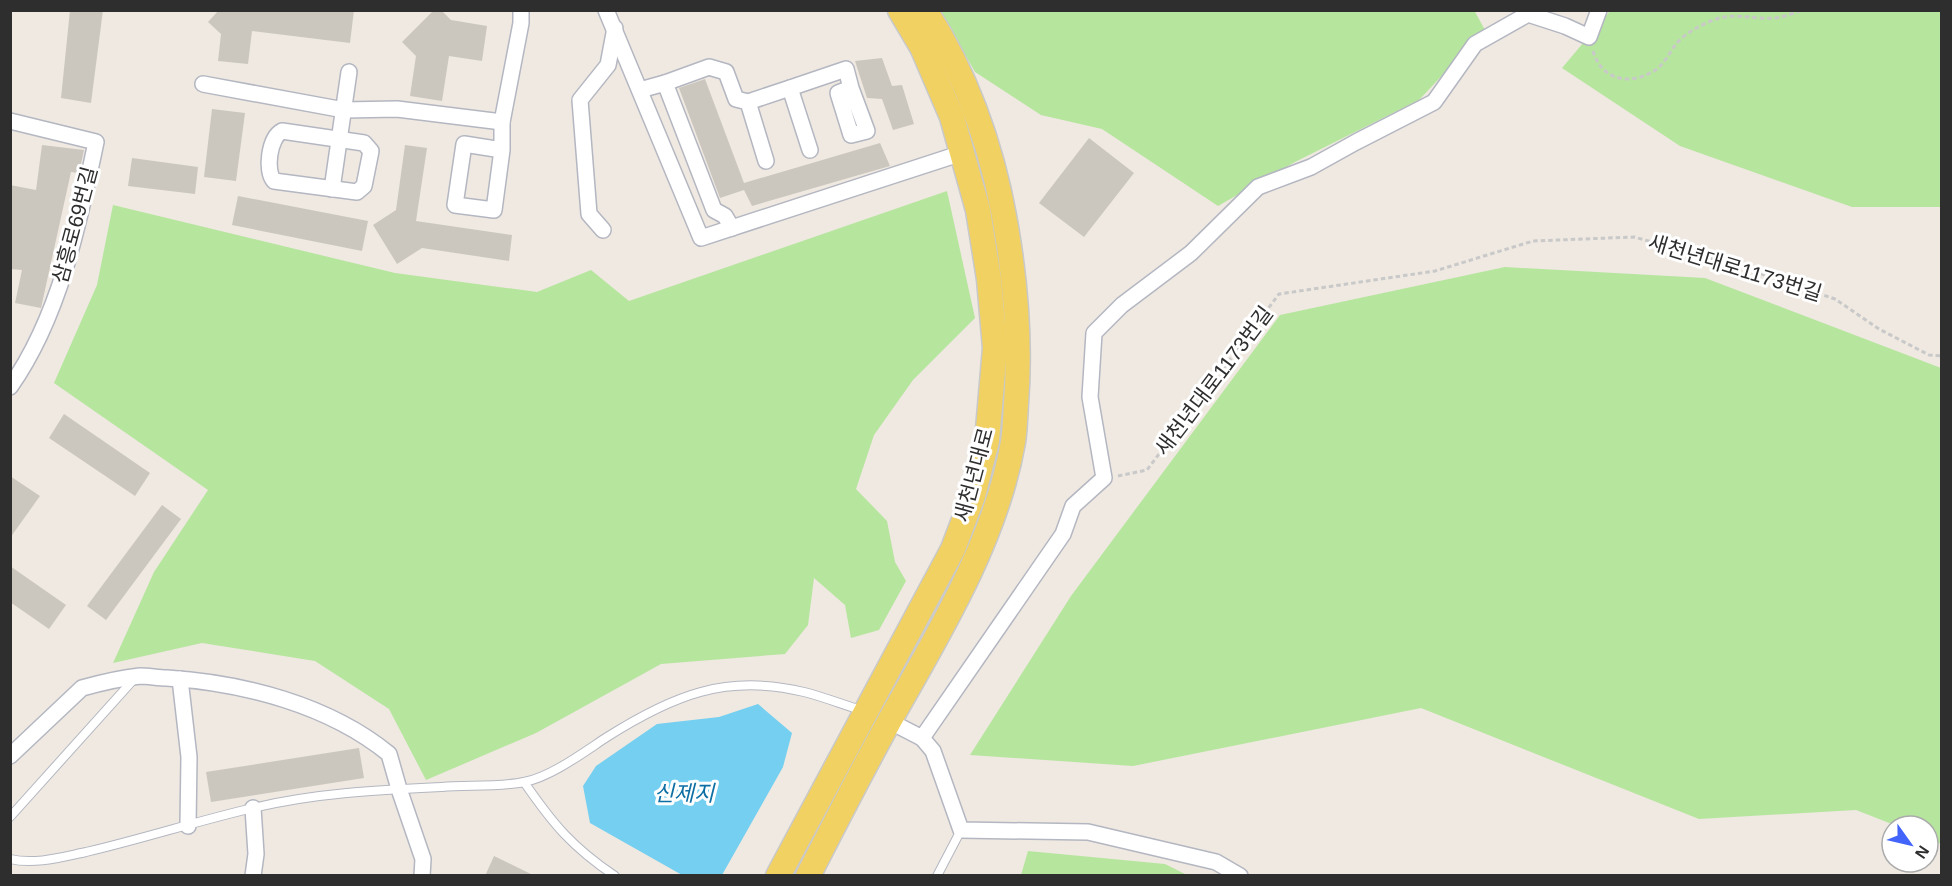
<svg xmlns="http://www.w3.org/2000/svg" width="1952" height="886" viewBox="0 0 1952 886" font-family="Arial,'Noto Sans KR',sans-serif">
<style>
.green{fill:#b6e59e}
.water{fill:#75cff0}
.building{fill:#cbc7bf}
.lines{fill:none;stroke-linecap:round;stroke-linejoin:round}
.lane-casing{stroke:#b4b7c1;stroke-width:10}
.street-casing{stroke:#b4b7c1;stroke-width:18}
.primary-casing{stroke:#c9c9c9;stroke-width:27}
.path{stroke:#c9c9c9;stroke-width:3;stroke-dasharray:4.5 3;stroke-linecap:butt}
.lane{stroke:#fff;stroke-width:8}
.street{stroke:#fff;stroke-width:15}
.primary{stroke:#f2d163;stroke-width:24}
.labels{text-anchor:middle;stroke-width:6;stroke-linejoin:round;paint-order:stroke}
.street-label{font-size:21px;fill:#2e2e2e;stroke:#fff}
.water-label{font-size:22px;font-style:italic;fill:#0d6fa3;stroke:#fff}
</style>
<rect width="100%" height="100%" fill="#efe9e1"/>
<g class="green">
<polygon points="1474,10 1485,30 1419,100 1295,162 1218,206 1102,129 1041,115 975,72 940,11"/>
<polygon points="1610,11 1941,11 1941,207 1852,207 1680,146 1562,68"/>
<polygon points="947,191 975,318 913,380 874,435 856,489 887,521 895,562 906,581 879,630 851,638 845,605 814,578 808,625 785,654 661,664 536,733 426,780 389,709 315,661 202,643 113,663 154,572 208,490 54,383 97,285 113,205 395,273 537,292 591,270 629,301"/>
<polygon points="1505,267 1705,278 1941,368 1941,844 1928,838 1928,826 1897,826 1856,810 1699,819 1421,708 1133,766 970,755 1071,596 1280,315"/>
<polygon points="1028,851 1165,864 1187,875 1021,875"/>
</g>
<polygon class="water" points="758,704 792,733 783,767 722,875 682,875 590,823 583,786 596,766 657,724 719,717"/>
<g class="building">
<polygon points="70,10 103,10 91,103 61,98"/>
<polygon points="219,10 354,10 350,43 252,31 248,64 218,61 221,34 208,22"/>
<polygon points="434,10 441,10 451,20 487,26 482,61 449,56 442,101 410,96 416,56 402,42"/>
<polygon points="882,58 892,86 902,85 914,124 893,130 882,99 867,98 855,61"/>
<polygon points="705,79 744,183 880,143 890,166 752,206 744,190 720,198 679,88"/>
<polygon points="212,109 245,113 236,181 204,177"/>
<polygon points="1089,138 1134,173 1084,237 1039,203"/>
<polygon points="42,145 84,150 79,173 71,172 41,308 15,303 22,270 10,269 10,185 36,190"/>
<polygon points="405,145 427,148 416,221 512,235 509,261 422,248 397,264 373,225 396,210"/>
<polygon points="132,158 198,167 195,194 128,186"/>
<polygon points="238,196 368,221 362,251 232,225"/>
<polygon points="64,414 150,473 135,496 49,438"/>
<polygon points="10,476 40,496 10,538"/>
<polygon points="162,505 181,519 106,620 87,606"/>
<polygon points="10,566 66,605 49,629 10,602"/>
<polygon points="359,748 364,778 211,802 206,772"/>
<polygon points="494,856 535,876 485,876"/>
</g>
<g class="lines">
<g class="lane-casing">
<g id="lane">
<path d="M524 782C553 824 572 847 615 876"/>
<polyline points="10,817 135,678"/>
<path d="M10 859C35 865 62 857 86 852 142 839 197 821 253 808 315 793 379 790 442 787 466 785 501 787 524 782 551 777 584 752 607 737 672 696 726 673 804 692 824 697 844 705 864 711"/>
<polyline points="937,876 961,830"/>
</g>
</g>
<g class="street-casing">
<g id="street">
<polyline points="606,10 701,238 962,153"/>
<polyline points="665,83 709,67 726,72 736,99 748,102 766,161"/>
<polyline points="203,84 344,110 397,109 502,122"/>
<polyline points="790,88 846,69 851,88 838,93 851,135 867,131 851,88"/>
<polyline points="640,90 665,83 714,210 725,216 732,228"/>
<polyline points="748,102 790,88 810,150"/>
<path d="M10 121 96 142C79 224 59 318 10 387"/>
<path d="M282 131 364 143 371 151 364 186 357 192 274 181C265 171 269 138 282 131Z"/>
<polyline points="502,150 464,144 455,205 494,210 502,150 502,122 521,23 521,10"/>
<polyline points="332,189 349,72"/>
<polyline points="603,230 589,214 580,100 608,65 615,28"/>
<polyline points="180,679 189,757 188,826"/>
<polyline points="889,721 922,738 1063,534 1073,506 1104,478 1090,397 1094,333 1122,305 1191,253 1258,187 1311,167 1356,142 1434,102 1475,44 1528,14 1565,26 1589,37 1599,10"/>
<polyline points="922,738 933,751 961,830 1088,832 1216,862 1240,876"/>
<path d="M10 756 82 688C100 683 121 678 140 676 149 676 158 678 167 678 244 683 329 705 389 754L399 789 423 859 422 876"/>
<polyline points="253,876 256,854 253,808"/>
</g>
</g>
<g class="primary-casing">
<g id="primary">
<polyline points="778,876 953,549 973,496 987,441 995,348 989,279 978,210 952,117 922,47 900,10"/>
<path d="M808 876C835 823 862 770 891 718 939 633 996 540 1013 442 1015 430 1015 417 1016 404 1020 351 1017 299 1009 246 997 162 971 82 925 10"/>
</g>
</g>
<g class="path">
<path d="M1593 51C1601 79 1628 86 1652 72 1663 67 1669 53 1676 44 1684 34 1699 26 1711 21 1734 11 1752 20 1775 18 1784 17 1794 13 1802 10"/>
<polyline points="1118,476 1147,470 1279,294 1435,271 1533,241 1634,237 1735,265 1835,299 1879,329 1929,355 1942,356"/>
</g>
<use href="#lane" class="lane"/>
<use href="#street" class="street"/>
<use href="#primary" class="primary"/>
</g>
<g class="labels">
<g class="street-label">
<text transform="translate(75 225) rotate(-75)" y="7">삼흥로69번길</text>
<text transform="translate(1735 268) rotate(17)" y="7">새천년대로1173번길</text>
<text transform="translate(1214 381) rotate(-53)" y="7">새천년대로1173번길</text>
<text transform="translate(974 475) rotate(-75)" y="7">새천년대로</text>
</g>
<g class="water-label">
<text x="684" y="801">신제지</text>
</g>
</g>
<rect width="1952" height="886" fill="none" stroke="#2e2e2e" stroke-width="24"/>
<g transform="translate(1910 844) rotate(124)"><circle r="28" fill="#ffffff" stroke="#ababab" stroke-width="1.5"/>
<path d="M0-4.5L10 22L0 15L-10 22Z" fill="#4264fb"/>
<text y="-9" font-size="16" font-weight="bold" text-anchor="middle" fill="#2e2e2e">N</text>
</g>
</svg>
